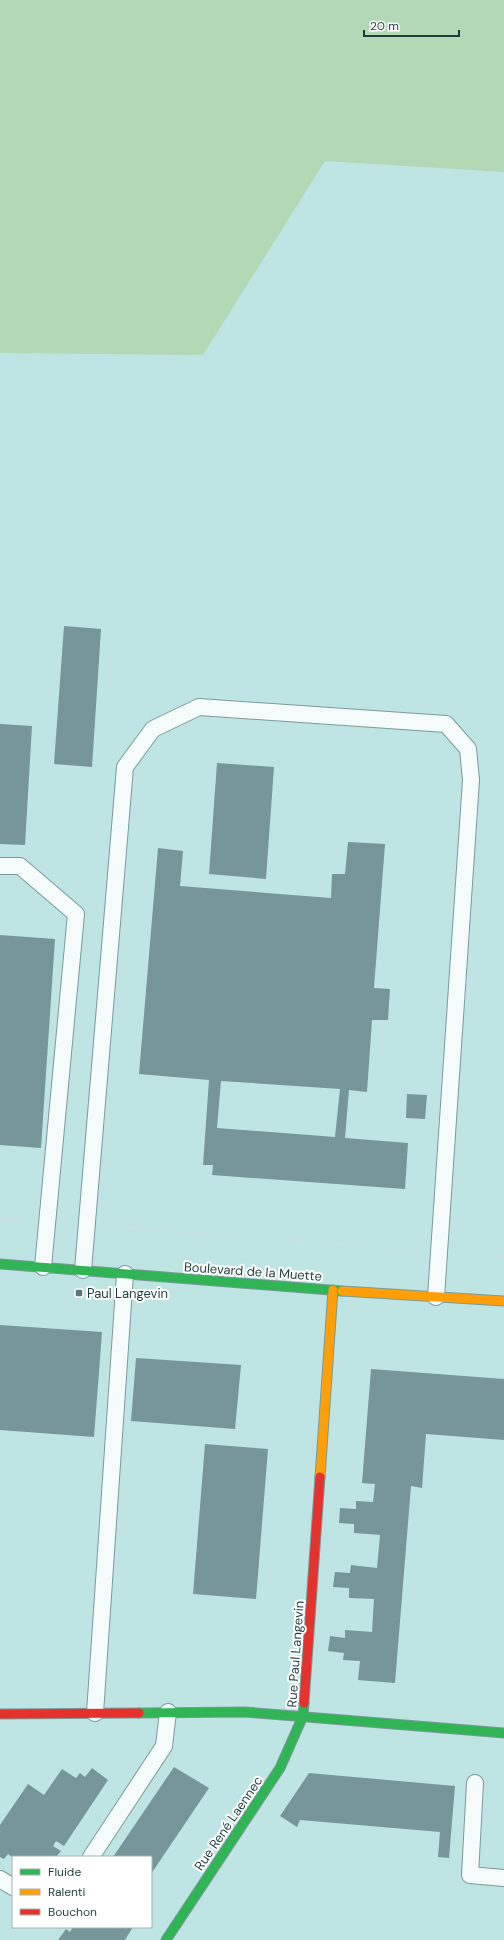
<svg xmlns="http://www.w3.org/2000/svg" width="504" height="1940" viewBox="0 0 504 1940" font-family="'DM Sans',sans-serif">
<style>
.green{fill:#b2d8b5}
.building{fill:#769699;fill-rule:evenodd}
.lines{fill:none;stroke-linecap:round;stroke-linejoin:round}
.lane-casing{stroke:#7b9a9a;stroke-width:18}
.fast-casing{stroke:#7b9a9a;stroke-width:11}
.slow-casing{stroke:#7b9a9a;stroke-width:11}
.jam-casing{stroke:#7b9a9a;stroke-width:11}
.path{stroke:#d2dede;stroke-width:2.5;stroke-dasharray:1 3;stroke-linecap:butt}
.lane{stroke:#f5fbfb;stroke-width:16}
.fast{stroke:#30b455;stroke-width:9}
.slow{stroke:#ff9f0a;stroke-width:9}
.jam{stroke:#e5322d;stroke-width:9}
.poi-dot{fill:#577877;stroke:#fff;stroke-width:1.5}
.labels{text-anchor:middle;stroke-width:4;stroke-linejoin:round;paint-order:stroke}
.street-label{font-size:13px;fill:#1f3d3c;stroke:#fff}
.poi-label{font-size:13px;fill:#1f3d3c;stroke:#fff;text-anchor:start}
</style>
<rect width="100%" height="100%" fill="#bee5e4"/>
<polygon class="green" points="0,0 504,0 504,172 325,161 203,355 0,353"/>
<g class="building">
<polygon points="64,626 101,629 92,767 54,764"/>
<polygon points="0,724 32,726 25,845 0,844"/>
<polygon points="217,763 274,767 266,879 209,874"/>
<path d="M348 842 385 844 374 988 390 989 388 1020H372L367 1092 349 1090 345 1138 408 1143 405 1189 212 1175 213 1165H203L209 1080 139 1074 158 848 183 851 180 886 331 898 332 874H345ZM221 1081 340 1089 335 1137 217 1128Z"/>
<polygon points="0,935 55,939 41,1148 0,1145"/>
<polygon points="407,1094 427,1095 425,1119 406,1118"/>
<polygon points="0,1325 102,1332 94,1437 0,1430"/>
<polygon points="136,1358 241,1365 235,1429 131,1421"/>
<polygon points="371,1369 504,1379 504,1440 426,1434 422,1488 411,1486 395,1683 358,1680 360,1661 343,1660 344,1653 328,1651 330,1636 345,1638 345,1630 372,1632 374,1599 349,1598 349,1588 333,1587 335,1572 350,1573 351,1565 377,1568 380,1535 354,1533 354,1524 339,1523 340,1508 356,1509 356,1501 373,1502 375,1484 362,1483"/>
<polygon points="205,1444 268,1449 256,1599 193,1594"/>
<polygon points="174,1767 209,1788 151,1874 151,1857 113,1857"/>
<polygon points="92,1768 108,1780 64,1846 56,1841 53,1846 61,1851 56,1857 12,1857 8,1854 4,1859 0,1857 0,1825 28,1784 44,1795 62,1769 76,1778 80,1773 85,1777"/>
<polygon points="309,1773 455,1786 449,1858 438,1857 440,1832 300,1820 297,1827 280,1816"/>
<polygon points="73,1927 133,1927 125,1940 58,1940 66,1929 70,1932"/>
</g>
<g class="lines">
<g class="lane-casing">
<g id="lane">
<polyline points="0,866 20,866 76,914 43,1267"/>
<polyline points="83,1270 125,767 153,729 199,707 446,724 468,749 471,780 436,1297"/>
<polyline points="95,1713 125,1274"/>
<polyline points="475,1783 470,1875 504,1878"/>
<polyline points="91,1857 164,1746 168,1712"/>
<polyline points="0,1879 13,1887"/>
</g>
</g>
<g class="fast-casing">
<g id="fast">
<polyline points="0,1264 342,1291"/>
<polyline points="139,1713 245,1712 504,1733"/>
<polyline points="166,1940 280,1768 303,1716 304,1703"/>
</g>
</g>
<g class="slow-casing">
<g id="slow">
<polyline points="342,1291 504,1301"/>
<polyline points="320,1477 333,1290"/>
</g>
</g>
<g class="jam-casing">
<g id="jam">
<polyline points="304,1703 320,1477"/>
<polyline points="0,1714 139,1713"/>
</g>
</g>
<g class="path">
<polyline points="0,1219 23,1220"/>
<polyline points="112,1227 414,1250"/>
<polyline points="463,1254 504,1257"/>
</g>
<use href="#lane" class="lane"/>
<use href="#fast" class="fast"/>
<use href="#slow" class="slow"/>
<use href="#jam" class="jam"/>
</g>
<rect class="poi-dot" x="75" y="1289" width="8" height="8" rx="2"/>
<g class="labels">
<g class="street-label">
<text transform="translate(253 1271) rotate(4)" y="5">Boulevard de la Muette</text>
<text transform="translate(295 1654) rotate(-86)" y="5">Rue Paul Langevin</text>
<text transform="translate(228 1823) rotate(-56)" y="5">Rue René Laennec</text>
</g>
<g class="poi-label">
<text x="87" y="1298">Paul Langevin</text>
</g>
</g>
<rect x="12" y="1856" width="140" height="72" fill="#ffffff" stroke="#a5b1b1"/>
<rect x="20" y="1869" width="20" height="6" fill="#30b455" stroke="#a5b1b1"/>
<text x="48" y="1876" font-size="12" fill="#1f3d3c">Fluide</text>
<rect x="20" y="1889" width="20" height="6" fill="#ff9f0a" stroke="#a5b1b1"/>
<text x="48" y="1896" font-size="12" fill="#1f3d3c">Ralenti</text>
<rect x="20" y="1909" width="20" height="6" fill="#e5322d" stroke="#a5b1b1"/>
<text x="48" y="1916" font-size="12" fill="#1f3d3c">Bouchon</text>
<path d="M364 30v6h95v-6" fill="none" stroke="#1f3d3c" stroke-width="2"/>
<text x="370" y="30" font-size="12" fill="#1f3d3c" stroke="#ffffff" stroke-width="3" paint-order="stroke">20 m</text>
</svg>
